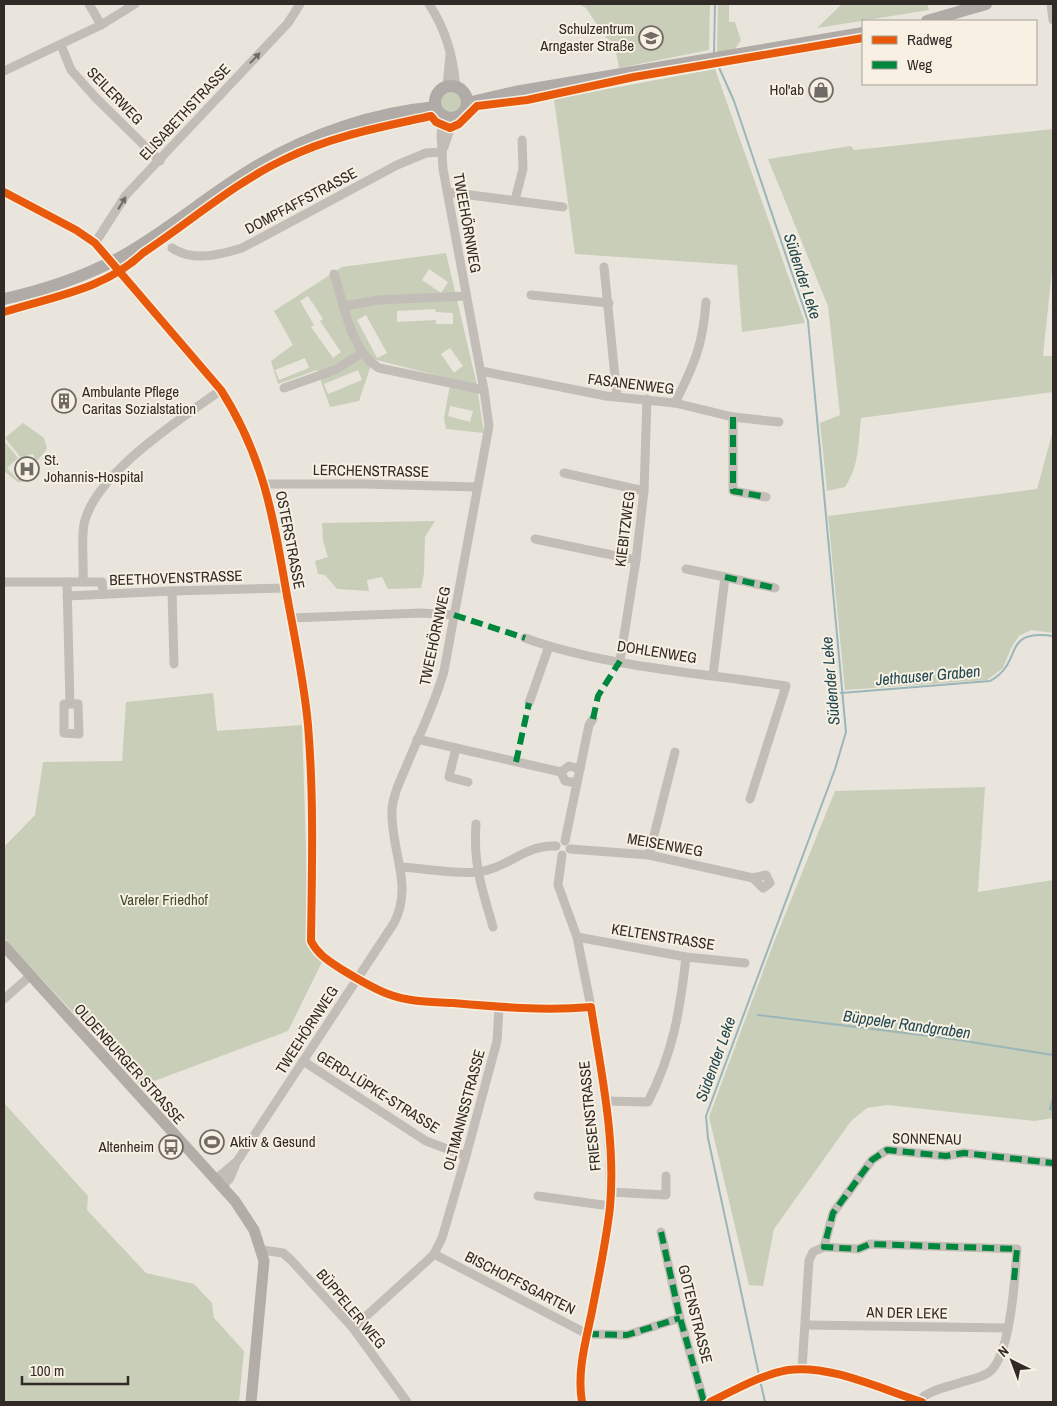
<svg xmlns="http://www.w3.org/2000/svg" width="1057" height="1406" viewBox="0 0 1057 1406" font-family="'Archivo Narrow',sans-serif">
<style>
.green{fill:#c8ceb8;fill-rule:evenodd}
.lines{fill:none;stroke-linecap:round;stroke-linejoin:round}
.stream{stroke:#9bb6b8;stroke-width:2}
.street{stroke:#c2bdb6;stroke-width:9}
.secondary{stroke:#b3ada7;stroke-width:11}
.primary{stroke:#b0aba6;stroke-width:12}
.quiet{stroke:#00873e;stroke-width:6;stroke-dasharray:12 6;stroke-linecap:butt}
.cycleway-casing{stroke:#f7f0e3;stroke-width:11}
.cycleway{stroke:#e8590c;stroke-width:8}
.oneway{fill:#726c67}
.labels{text-anchor:middle;stroke-width:4;stroke-linejoin:round;paint-order:stroke}
.poi-label{font-size:15px;fill:#312a26;stroke:#f7f0e3;text-anchor:end}
.street-label{font-size:15px;fill:#312a26;stroke:#f7f0e3}
.park-label{font-size:15px;fill:#3e4d2c;stroke:#f7f0e3}
.water-label{font-size:16px;font-style:italic;fill:#1f474f;stroke:#f7f0e3}
</style>
<rect width="100%" height="100%" fill="#e9e5dd"/>
<g class="green">
<polygon points="579,4 710,4 709,50 619,68 615,47 604,35 586,8"/>
<polygon points="718,4 729,4 729,22 735,22 741,40 735,49 717,52"/>
<polygon points="842,4 927,4 929,10 817,28"/>
<polygon points="715,69 805,323 742,332 737,265 575,254 554,99"/>
<circle cx="451" cy="102" r="11"/>
<path d="M1053 129V260L1043 356H1053V392L861 418C858 442 860 465 845 487L827 491 820 423 840 415 828 306 768 159 851 146 854 150Z"/>
<path d="M446 253 476 381 484 433 446 429 444 418 451 379 373 359 359 401 330 407 317 370 278 384 271 361 293 345 274 311 342 267ZM429 269 448 282 441 293 422 280ZM308 296 323 319 320 321 341 352 333 358 311 327 314 325 300 301ZM435 309 436 312 453 313V324H436V320L397 322V311ZM366 315 387 353 377 358 357 320ZM450 348 463 366 454 373 441 354ZM305 358 309 368 279 380 275 370ZM358 370 362 380 328 394 324 384ZM450 406 473 411 470 422 448 416Z"/>
<polygon points="23,423 44,438 47,449 38,460 35,459 33,454 28,455 27,458 33,461 34,466 24,482 18,482 4,471 4,441 18,458 7,468 17,479 30,469 5,438"/>
<polygon points="1053,431 1053,633 1031,630 1019,636 1011,648 1003,668 987,680 845,690 828,516 1037,489"/>
<polygon points="435,521 425,537 424,573 421,588 388,589 382,577 367,580 369,591 337,589 325,575 318,574 315,561 328,557 323,541 322,523"/>
<polygon points="213,693 217,731 302,725 309,943 312,953 322,962 288,1031 141,1086 4,938 4,847 35,815 43,762 122,761 126,702"/>
<polygon points="985,787 978,892 1053,880 1053,1118 1035,1121 887,1105 867,1108 851,1121 774,1229 763,1286 749,1285 709,1117 774,942 835,791"/>
<polygon points="4,1103 88,1196 87,1210 146,1273 194,1284 212,1303 214,1318 244,1351 239,1402 4,1402"/>
</g>
<g class="lines">
<g class="stream">
<polyline points="714,54 715,4"/>
<polyline points="717,63 734,101 808,321 846,732 835,769 706,1116 708,1138 759,1375"/>
<path d="M841 693 990 681C1025 662 1000 629 1053 636"/>
<polyline points="758,1015 946,1038 1053,1055"/>
<polyline points="1053,1099 1050,1109 1053,1110"/>
<polyline points="760,1380 765,1402"/>
</g>
<g class="street">
<polyline points="89,4 101,25"/>
<path d="M429 4C446 30 453 56 456 87"/>
<polyline points="1051,4 1053,20"/>
<polyline points="61,45 71,70 95,97 160,161"/>
<polyline points="4,71 101,25 135,4"/>
<polyline points="447,86 450,55"/>
<polyline points="444,147 454,117"/>
<path d="M4 192 76 230 95 243 221 390C263 456 273 515 286 590 294 635 304 680 308 725 314 797 312 869 311 941 318 955 329 961 341 969 356 978 372 988 388 994 409 1002 432 1002 453 1003 499 1007 545 1011 591 1007"/>
<polyline points="447,192 563,207"/>
<polyline points="515,200 523,169 522,140"/>
<polyline points="95,243 126,195 288,23 300,4"/>
<path d="M172 248C193 262 219 255 242 248L397 165 426 153 442 152"/>
<polyline points="604,267 617,397"/>
<path d="M334 274C344 304 351 352 379 368L484 390"/>
<polyline points="531,295 609,303"/>
<polyline points="345,306 378,300 465,296"/>
<polyline points="481,371 606,396 675,403 733,417 779,422"/>
<polyline points="284,388 335,370 362,353"/>
<path d="M675 403C694 365 703 345 706 302"/>
<polyline points="733,417 733,491 766,497"/>
<polyline points="564,473 644,491"/>
<polyline points="265,484 365,484 477,487"/>
<polyline points="535,539 636,560"/>
<polyline points="686,569 725,577 713,675"/>
<polyline points="725,577 775,588"/>
<path d="M83 581C84 563 81 541 84 524 95 473 181 419 221 390"/>
<polyline points="4,582 102,582 103,594"/>
<polyline points="67,582 70,704 64,704 64,733 79,734 78,704 70,704"/>
<polyline points="172,591 174,664"/>
<polyline points="67,596 172,591 286,588"/>
<polyline points="291,618 421,613 454,615"/>
<path d="M525 638C605 667 701 673 786 686L750 799"/>
<polyline points="620,661 636,560 644,491 647,399"/>
<polyline points="529,703 549,646"/>
<polyline points="417,739 561,772"/>
<polyline points="456,748 449,777 468,782"/>
<polyline points="561,772 565,781 577,783"/>
<polyline points="561,772 569,766 580,769"/>
<path d="M476 824C473 866 482 888 493 927"/>
<polyline points="565,841 589,725 593,719"/>
<polyline points="570,849 649,855 753,878 763,888 770,883 766,875 753,878"/>
<polyline points="562,855 558,885 577,937 591,1007 606,1101 610,1158 610,1206 602,1261 581,1362 582,1402"/>
<polyline points="649,855 675,752"/>
<path d="M400 867C422 868 457 875 477 872 507 869 526 844 556 846"/>
<polyline points="577,937 686,957 745,963"/>
<polyline points="4,999 30,976"/>
<polyline points="303,1061 426,1141 466,1156"/>
<path d="M606 1101 648 1102C673 1053 680 1011 686 957"/>
<polyline points="215,1180 235,1163"/>
<path d="M222 1187 230 1178 236 1163 394 923C414 885 390 849 392 810 393 795 400 781 406 767 419 735 435 704 444 671L489 426 484 390 443 169 441 134 444 116"/>
<polyline points="610,1192 666,1195 666,1176"/>
<polyline points="538,1196 610,1206"/>
<polyline points="661,1232 680,1318 704,1402"/>
<polyline points="262,1250 283,1253 291,1260 353,1328 407,1402"/>
<polyline points="434,1254 587,1334 627,1335 680,1318"/>
<polyline points="806,1325 1007,1328"/>
<polyline points="353,1328 428,1260 434,1254 442,1238 466,1156 497,1041 499,1007"/>
<polyline points="802,1369 809,1260 813,1252 824,1247"/>
<path d="M710 1402C735 1390 760 1375 788 1370 830 1364 883 1390 922 1402"/>
<path d="M918 1402C926 1391 947 1387 959 1383 968 1380 980 1378 988 1373 1011 1358 1015 1276 1017 1249L870 1244 858 1249 824 1247 833 1213 872 1160 887 1150 946 1156 964 1153 1053 1163"/>
</g>
<polyline class="secondary" points="4,946 235,1201 254,1230 264,1261 251,1402"/>
<g class="primary">
<polyline points="927,21 986,4"/>
<circle cx="451" cy="102" r="16"/>
<polyline points="467,103 515,92 863,33"/>
<path d="M4 299C45 290 84 277 121 257 169 230 210 194 257 166 312 134 373 113 436 107"/>
</g>
<g class="quiet">
<polyline points="733,417 733,491 766,497"/>
<polyline points="725,577 775,588"/>
<polyline points="454,615 525,638"/>
<polyline points="593,719 598,696 620,661"/>
<polyline points="516,762 529,703"/>
<polyline points="661,1232 680,1318 704,1402"/>
<polyline points="1014,1280 1017,1249 870,1244 858,1249 824,1247 833,1213 872,1160 887,1150 946,1156 964,1153 1053,1163"/>
<polyline points="587,1334 627,1335 680,1318"/>
</g>
<g class="cycleway-casing">
<g id="cycleway">
<path d="M4 192 76 230 95 243 221 390C263 456 273 515 286 590 294 635 304 680 308 725 314 797 312 869 311 941 318 955 329 961 341 969 356 978 372 988 388 994 409 1002 432 1002 453 1003 499 1007 545 1011 591 1007 601 1072 616 1140 610 1207 606 1243 598 1280 591 1316 585 1344 577 1373 582 1402"/>
<path d="M4 312C51 297 106 289 143 253 190 222 234 183 285 159 331 136 382 127 431 116L436 122 450 128 459 124 477 106 527 100 634 77 863 38"/>
<path d="M710 1402C735 1390 760 1375 788 1370 830 1364 883 1390 922 1402"/>
</g>
</g>
<use href="#cycleway" class="cycleway"/>
</g>
<defs><path id="oneway-solid" d="M-6-.8H1V-3.2L6.5 0L1 3.2V.8H-6Z" transform="scale(1.25)"/></defs>
<g class="oneway">
<use href="#oneway-solid" transform="translate(255 58) rotate(-46)"/>
<use href="#oneway-solid" transform="translate(122 203) rotate(-58)"/>
</g>
<defs>
<g id="school-ring" transform="scale(1.25)"><circle r="9.5" fill="#f7f0e3" stroke="#716b66" stroke-width="1.5"/><path d="M0-5L7-2L0 1L-7-2ZM-4 1L0 2.5L4 1V4Q0 6-4 4Z" fill="#716b66"/></g>
<g id="shop-ring" transform="scale(1.25)"><circle r="9.5" fill="#f7f0e3" stroke="#716b66" stroke-width="1.5"/><path d="M-5-2.5h2.3a2.7 3.5 0 0 1 5.4 0H5L5.5 6h-11ZM-1.5-2.5h3a1.5 2.3 0 0 0-3 0Z" fill="#716b66"/></g>
<g id="building-ring" transform="scale(1.25)"><circle r="9.5" fill="#f7f0e3" stroke="#716b66" stroke-width="1.5"/><path d="M-4-6H4V6H1V3H-1V6H-4ZM-2.5-4.3h1.7v1.8h-1.7ZM.8-4.3h1.7v1.8H.8ZM-2.5-1h1.7V.8h-1.7ZM.8-1h1.7V.8H.8Z" fill="#716b66"/></g>
<g id="hospital-ring" transform="scale(1.25)"><circle r="9.5" fill="#f7f0e3" stroke="#716b66" stroke-width="1.5"/><path d="M-5-5h3v3.5h4V-5h3V5h-3V1.5h-4V5h-3Z" fill="#716b66"/></g>
<g id="stadium-ring" transform="scale(1.25)"><circle r="9.5" fill="#f7f0e3" stroke="#716b66" stroke-width="1.5"/><path d="M0-5a6.5 5 0 1 0 0 10a6.5 5 0 1 0 0-10ZM-3.5-1.8h7v3.6h-7Z" fill="#716b66"/></g>
<g id="bus-ring" transform="scale(1.25)"><circle r="9.5" fill="#f7f0e3" stroke="#716b66" stroke-width="1.5"/><path d="M-5-6H5V4H4V6H2V4H-2V6H-4V4H-5ZM-3.5-4V0h7V-4ZM-3.5 1.2v1.5H-2V1.2ZM2 1.2v1.5H3.5V1.2Z" fill="#716b66"/></g>
</defs>
<g fill-rule="evenodd">
<use href="#school-ring" x="651" y="38"/>
<use href="#shop-ring" x="821" y="90"/>
<use href="#building-ring" x="64" y="401"/>
<use href="#hospital-ring" x="27" y="469"/>
<use href="#stadium-ring" x="212" y="1142"/>
<use href="#bus-ring" x="171" y="1147"/>
</g>
<g class="labels">
<g class="poi-label">
<text x="634" y="34">Schulzentrum<tspan x="634" dy="17">Arngaster Straße</tspan></text>
<text x="804" y="95">Hol'ab</text>
<text x="82" y="397" text-anchor="start">Ambulante Pflege<tspan x="82" dy="17">Caritas Sozialstation</tspan></text>
<text x="44" y="465" text-anchor="start">St.<tspan x="44" dy="17">Johannis-Hospital</tspan></text>
<text x="230" y="1147" text-anchor="start">Aktiv &amp; Gesund</text>
<text x="154" y="1152">Altenheim</text>
</g>
<g class="street-label">
<text transform="translate(115 96) rotate(46)" y="5">SEILERWEG</text>
<text transform="translate(185 112) rotate(-47)" y="5">ELISABETHSTRASSE</text>
<text transform="translate(301 201) rotate(-28)" y="5">DOMPFAFFSTRASSE</text>
<text transform="translate(467 223) rotate(80)" y="5">TWEEHÖRNWEG</text>
<text transform="translate(631 384) rotate(7)" y="5">FASANENWEG</text>
<text transform="translate(371 471) rotate(1)" y="5">LERCHENSTRASSE</text>
<text transform="translate(625 529) rotate(-83)" y="5">KIEBITZWEG</text>
<text transform="translate(290 540) rotate(79)" y="5">OSTERSTRASSE</text>
<text transform="translate(176 578) rotate(-2)" y="5">BEETHOVENSTRASSE</text>
<text transform="translate(435 636) rotate(-78)" y="5">TWEEHÖRNWEG</text>
<text transform="translate(657 652) rotate(9)" y="5">DOHLENWEG</text>
<text transform="translate(665 845) rotate(10)" y="5">MEISENWEG</text>
<text transform="translate(663 937) rotate(9)" y="5">KELTENSTRASSE</text>
<text transform="translate(307 1030) rotate(-57)" y="5">TWEEHÖRNWEG</text>
<text transform="translate(129 1064) rotate(48)" y="5">OLDENBURGER STRASSE</text>
<text transform="translate(378 1092) rotate(32)" y="5">GERD-LÜPKE-STRASSE</text>
<text transform="translate(464 1110) rotate(-75)" y="5">OLTMANNSSTRASSE</text>
<text transform="translate(590 1116) rotate(-96)" y="5">FRIESENSTRASSE</text>
<text transform="translate(927 1139) rotate(1)" y="5">SONNENAU</text>
<text transform="translate(520 1283) rotate(27)" y="5">BISCHOFFSGARTEN</text>
<text transform="translate(351 1309) rotate(50)" y="5">BÜPPELER WEG</text>
<text transform="translate(907 1313) rotate(1)" y="5">AN DER LEKE</text>
<text transform="translate(695 1314) rotate(76)" y="5">GOTENSTRASSE</text>
</g>
<g class="park-label">
<text x="164" y="905">Vareler Friedhof</text>
</g>
<g class="water-label">
<text transform="translate(803 276) rotate(72)" y="6">Südender Leke</text>
<text transform="translate(928 675) rotate(-5)" y="6">Jethauser Graben</text>
<text transform="translate(830 681) rotate(-95)" y="6">Südender Leke</text>
<text transform="translate(907 1024) rotate(8)" y="6">Büppeler Randgraben</text>
<text transform="translate(715 1059) rotate(-70)" y="6">Südender Leke</text>
</g>
</g>
<rect width="1057" height="1406" fill="none" stroke="#312a26" stroke-width="10"/>
<rect x="862" y="20" width="175" height="65" fill="#f7f0e3" stroke="#a8a197"/>
<rect x="872" y="36" width="25" height="8" fill="#e8590c" stroke="#a8a197"/>
<text x="907" y="45" font-size="15" fill="#312a26">Radweg</text>
<rect x="872" y="61" width="25" height="8" fill="#00873e" stroke="#a8a197"/>
<text x="907" y="70" font-size="15" fill="#312a26">Weg</text>
<g transform="translate(1012 1361) rotate(318)" stroke="#f7f0e3" stroke-width="4" paint-order="stroke">
<path d="M0-4L9 19L0 12L-9 19Z" fill="#312a26"/>
<text y="-8" font-size="14" font-weight="bold" text-anchor="middle" fill="#312a26">N</text>
</g>
<path d="M22 1376v8h106v-8" fill="none" stroke="#312a26" stroke-width="2.5"/>
<text x="30" y="1376" font-size="15" fill="#312a26" stroke="#f7f0e3" stroke-width="4" paint-order="stroke">100 m</text>
</svg>
